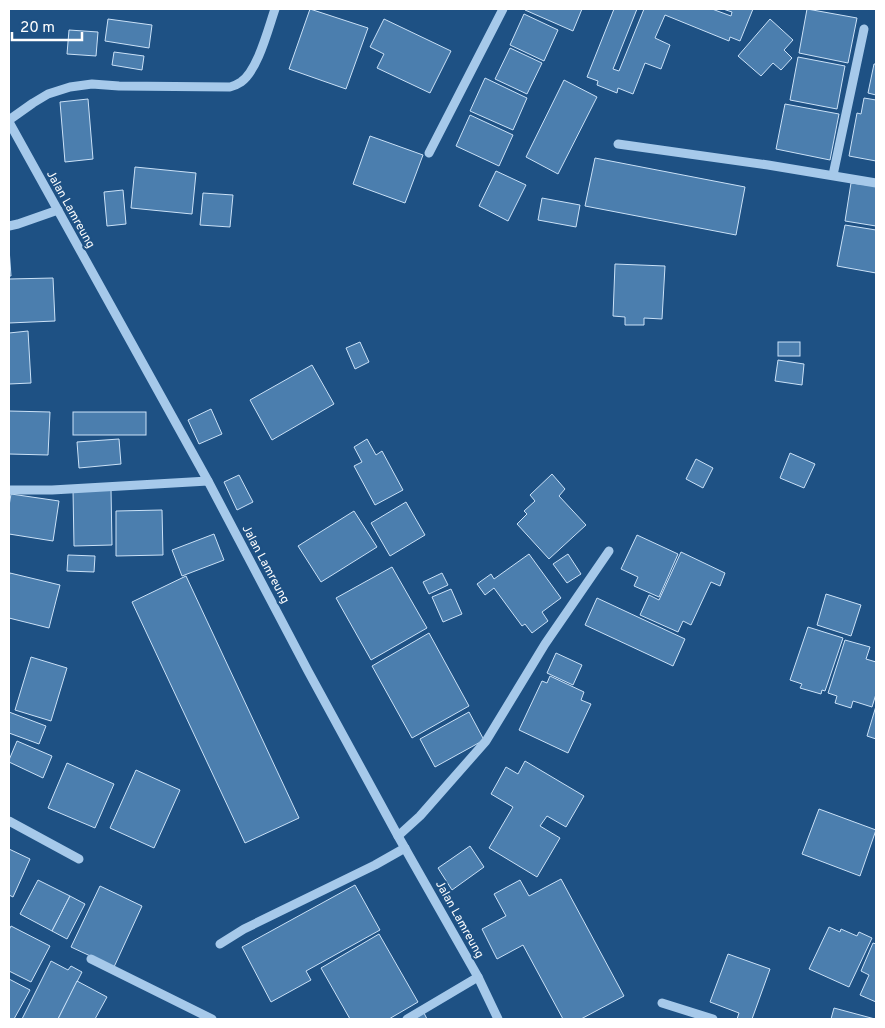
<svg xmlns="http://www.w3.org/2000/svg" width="885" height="1028" viewBox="0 0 885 1028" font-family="Overpass,sans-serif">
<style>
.building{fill:#4b7eae;stroke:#cae1f7}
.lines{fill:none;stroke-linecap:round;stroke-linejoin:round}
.minor{stroke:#a6c9ea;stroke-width:9}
.labels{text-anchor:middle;stroke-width:4.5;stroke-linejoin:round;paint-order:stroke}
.street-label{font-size:12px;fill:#fff;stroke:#1e5184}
</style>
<rect width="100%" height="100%" fill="#1e5184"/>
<g class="building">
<polygon points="310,9 368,28 346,89 289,69"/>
<polygon points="526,9 582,9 573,31 525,10"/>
<polygon points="614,9 637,9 613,69 619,71 644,9 712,9 731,16 732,12 723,9 753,9 740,41 730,37 729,41 665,15 655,38 670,45 661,69 645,63 633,94 618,88 617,93 597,85 598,81 587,77"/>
<polygon points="807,9 857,18 848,63 799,53"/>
<polygon points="524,14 558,30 544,61 510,45"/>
<polygon points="108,19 152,25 149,48 105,41"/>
<polygon points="384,19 451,51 430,93 377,68 384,54 370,47"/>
<polygon points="770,19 793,40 784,50 792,58 781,70 773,63 761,76 738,56"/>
<polygon points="69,30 98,32 96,56 67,54"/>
<polygon points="510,48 542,63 527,94 495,79"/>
<polygon points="114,52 144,56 142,70 112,65"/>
<polygon points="798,57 845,66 837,109 790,100"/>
<polygon points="874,64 876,64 876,95 868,93"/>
<polygon points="485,78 527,98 513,130 470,111"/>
<polygon points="564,80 597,97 558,174 526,157"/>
<polygon points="864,98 876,100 876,161 849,156 857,113 861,114"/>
<polygon points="88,99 93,159 65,162 60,102"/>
<polygon points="785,104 839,114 830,160 776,149"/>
<polygon points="470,115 513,135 499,166 456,146"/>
<polygon points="370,136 423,155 405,203 353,184"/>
<polygon points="595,158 745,187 736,235 585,206"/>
<polygon points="135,167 196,173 192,214 131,208"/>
<polygon points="496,171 526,185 508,221 479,206"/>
<polygon points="851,183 876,186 876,226 845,221"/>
<polygon points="123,190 126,224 107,226 104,192"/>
<polygon points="203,193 233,195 230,227 200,225"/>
<polygon points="542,198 580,205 576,227 538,220"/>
<polygon points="845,225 876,230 876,273 837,266"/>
<polygon points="9,248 11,276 9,276"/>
<polygon points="615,264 665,266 662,319 644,318 644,325 625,325 625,317 613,316"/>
<polygon points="53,278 55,321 9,323 9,279"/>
<polygon points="28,331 31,383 9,384 9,333"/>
<polygon points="360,342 369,362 355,369 346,348"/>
<rect x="778" y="342" width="22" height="14"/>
<polygon points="778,360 804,364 802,385 775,381"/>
<polygon points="312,365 334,404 272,440 250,400"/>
<polygon points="211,409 222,434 199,444 188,420"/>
<polygon points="9,411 50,412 48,455 9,454"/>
<rect x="73" y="412" width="73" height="23"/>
<polygon points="119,439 121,464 79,468 77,442"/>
<polygon points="367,439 376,455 382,451 403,490 375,505 354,466 362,462 354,447"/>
<polygon points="790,453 815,464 804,488 780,478"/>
<polygon points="696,459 713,468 703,488 686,479"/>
<polygon points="552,474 565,489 559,496 586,525 549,559 517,524 527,514 524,511 535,501 530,495"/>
<polygon points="239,475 253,502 237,510 224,482"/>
<polygon points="111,489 112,545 74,546 73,490"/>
<polygon points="11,494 59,501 53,541 9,534 9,506"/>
<polygon points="406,502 425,535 390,556 371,523"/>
<polygon points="162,510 163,555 116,556 116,511"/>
<polygon points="354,511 377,547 321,582 298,546"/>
<polygon points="214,534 224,560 182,576 172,550"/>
<polygon points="637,535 678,554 659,597 634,586 638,577 621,569"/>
<polygon points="681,552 725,573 720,586 711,582 691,625 683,621 678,632 640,615 649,595 659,600"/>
<polygon points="529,554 561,598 542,612 548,621 532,633 525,624 522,626 494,588 485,595 477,584 491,574 494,579"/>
<polygon points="568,554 581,574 567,583 553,564"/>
<polygon points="68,555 95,556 94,572 67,571"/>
<polygon points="392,567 427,628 371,660 336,598"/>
<polygon points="10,573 60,585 49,628 9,618 9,577"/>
<polygon points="442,573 448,585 429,594 423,582"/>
<polygon points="186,576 299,818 245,843 132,602"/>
<polygon points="451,589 462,614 443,622 432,597"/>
<polygon points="826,594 861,605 851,636 817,625"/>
<polygon points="597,598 685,639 673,666 585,625"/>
<polygon points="808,627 843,638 825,691 822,690 821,694 800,688 802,684 790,680"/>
<polygon points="429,633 469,706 412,738 372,666"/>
<polygon points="845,640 870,647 866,659 876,662 876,694 872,707 853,701 851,708 835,703 837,696 828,693"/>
<polygon points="556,653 582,665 573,685 547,673"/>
<polygon points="31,657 67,668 51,721 15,710"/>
<polygon points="550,676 584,692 581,700 591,704 568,753 519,730 542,681 547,683"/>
<polygon points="876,706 876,739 867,736"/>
<polygon points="9,712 46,726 39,744 9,733"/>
<polygon points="469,712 484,740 435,767 420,739"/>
<polygon points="17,741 52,756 43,778 9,762 9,760"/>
<polygon points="525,761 584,796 566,827 547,816 540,826 560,838 537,877 489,848 513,807 491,794 506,767 518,774"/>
<polygon points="67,763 114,784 95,828 48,808"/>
<polygon points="136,770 180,790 154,848 110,828"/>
<polygon points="819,809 876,830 860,876 802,854"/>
<polygon points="470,846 484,867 452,890 438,868"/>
<polygon points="9,849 30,859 13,897 9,895"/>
<polygon points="561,879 624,996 581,1019 563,1019 523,945 497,959 482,929 506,916 494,894 520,880 529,896"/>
<polygon points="38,880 70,896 52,931 20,914"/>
<polygon points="355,885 380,930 306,971 311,980 271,1002 242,947"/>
<polygon points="100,886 142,906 114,967 71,947"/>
<polygon points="70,896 85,904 67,939 52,931"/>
<polygon points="11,926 50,946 31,982 9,971 9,930"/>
<polygon points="829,927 840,932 841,929 857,936 859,932 872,938 849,987 809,969"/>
<polygon points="379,934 418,1002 389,1019 350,1019 321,968"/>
<polygon points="873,943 876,944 876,1002 860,995 869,975 861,971"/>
<polygon points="728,954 770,969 752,1019 737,1019 739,1013 710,1002"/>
<polygon points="51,961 68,970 71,966 82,972 58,1019 22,1019"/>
<polygon points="9,979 30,990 14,1019 9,1019"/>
<polygon points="77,981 107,997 95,1019 58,1019"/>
<polygon points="834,1008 875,1019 831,1019"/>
<polygon points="424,1013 427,1019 414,1019"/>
</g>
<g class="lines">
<g class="minor">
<path d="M9 120 33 103 48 94 70 87 92 84 119 86 230 87C234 86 238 84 241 82 258 70 268 29 275 9"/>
<polyline points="9,122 208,481 308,671 398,836 478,977 498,1019"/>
<polyline points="618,144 768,165 876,183"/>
<polyline points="429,153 503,9"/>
<polyline points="833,175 864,29"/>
<polyline points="9,226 18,224 58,210"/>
<polyline points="9,490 52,490 208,481"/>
<polyline points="9,821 79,859"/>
<polyline points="398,836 420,816 486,741 545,644 609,551"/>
<polyline points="220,944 244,929 375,865 405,848"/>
<polyline points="91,959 212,1019"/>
<polyline points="662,1003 713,1019"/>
<polyline points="407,1019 478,977"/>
</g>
</g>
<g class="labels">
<g class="street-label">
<text transform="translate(71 209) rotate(61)" y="4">Jalan Lamreung</text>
<text transform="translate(266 564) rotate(62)" y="4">Jalan Lamreung</text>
<text transform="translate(460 919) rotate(61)" y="4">Jalan Lamreung</text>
</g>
</g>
<rect width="885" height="1028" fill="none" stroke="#ffffff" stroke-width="20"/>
<path d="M12 32v8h70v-8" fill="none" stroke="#ffffff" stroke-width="2.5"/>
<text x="20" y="32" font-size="15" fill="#ffffff" stroke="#1e5184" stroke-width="4" paint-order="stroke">20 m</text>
</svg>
